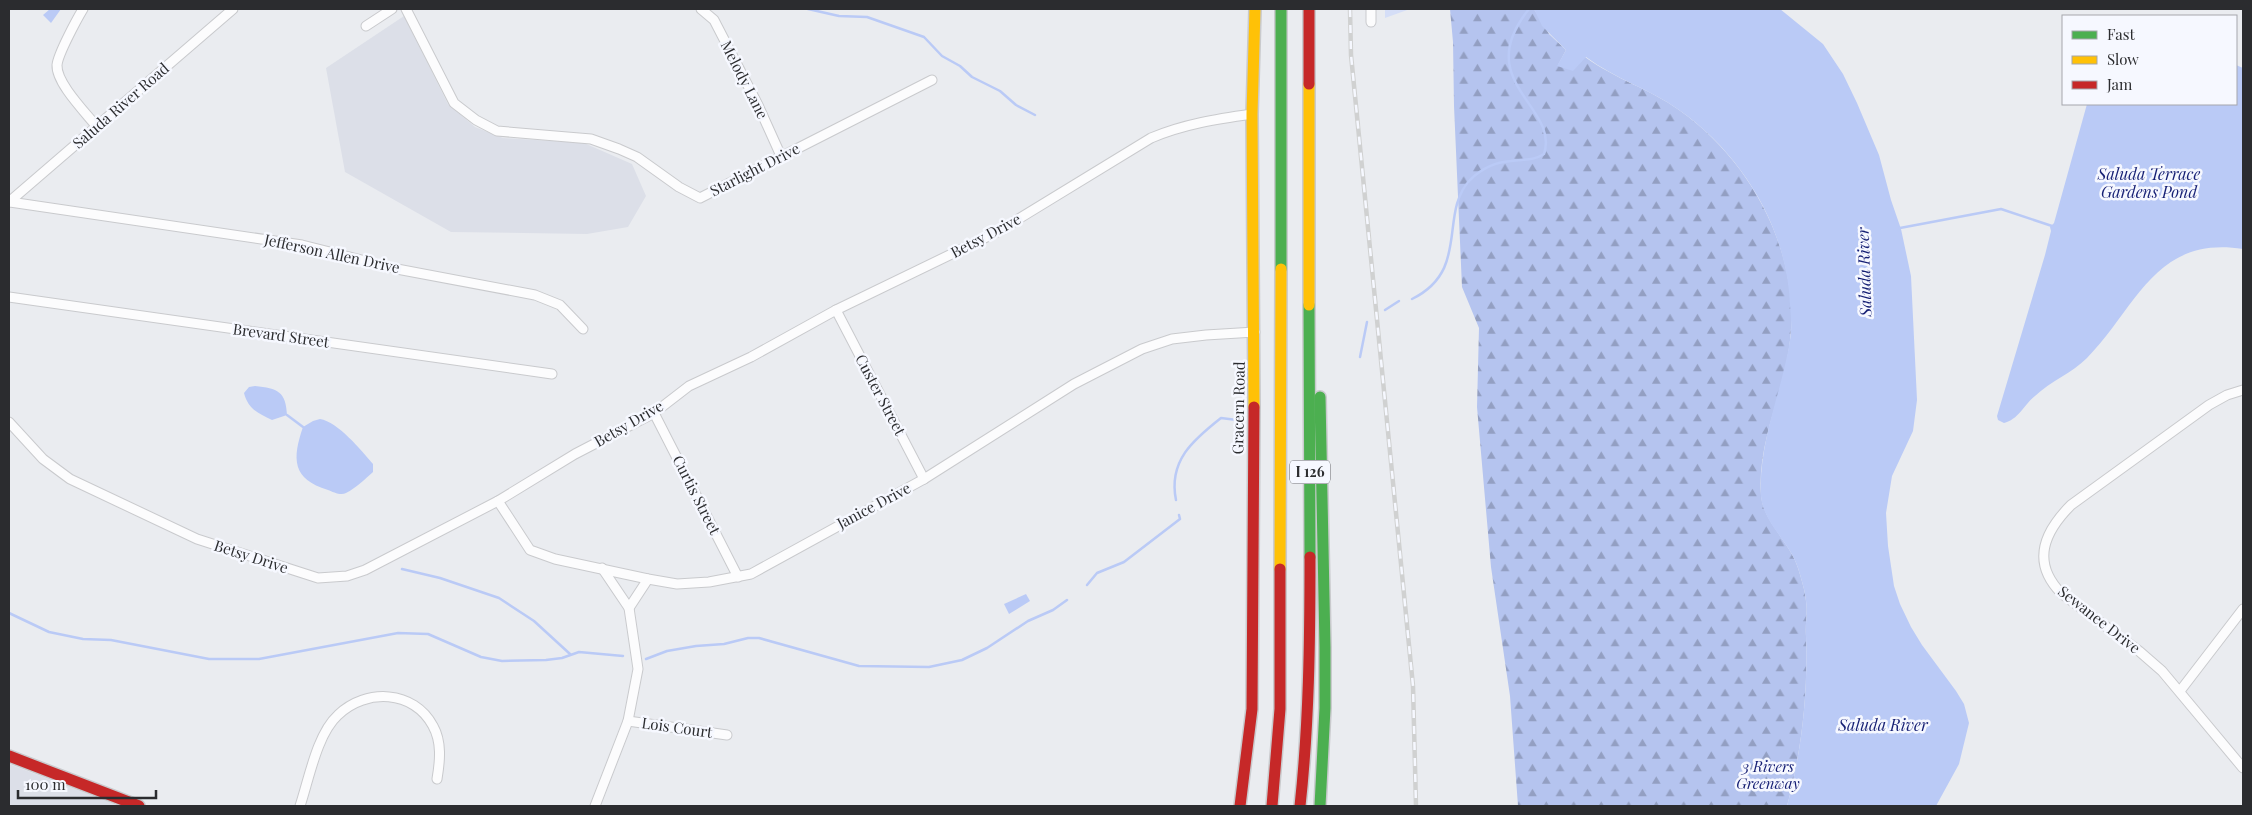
<svg xmlns="http://www.w3.org/2000/svg" width="2252" height="815" viewBox="0 0 2252 815" font-family="'Playfair Display',serif">
<style>
.built{fill:#dcdfe8}
.green{fill:#d5def7}
.forest{fill:url(#forest-firs)}
.water{fill:#bacaf6}
.lines{fill:none;stroke-linecap:round;stroke-linejoin:round}
.stream{stroke:#bacaf6;stroke-width:2.5}
.street-casing{stroke:#c9cacd;stroke-width:11}
.fast-casing{stroke:#c9cacd;stroke-width:14}
.slow-casing{stroke:#c9cacd;stroke-width:14}
.jam-casing{stroke:#c9cacd;stroke-width:14}
.street{stroke:#fcfcfd;stroke-width:9}
.fast{stroke:#4caf50;stroke-width:11}
.slow{stroke:#ffc107;stroke-width:11}
.jam{stroke:#c62828;stroke-width:11}
.rail-casing{stroke:#d0d1d1;stroke-width:4.5}
.rail{stroke:#f6f8ff;stroke-width:2.5;stroke-dasharray:8;stroke-linecap:butt}
.labels{text-anchor:middle;stroke-width:5;stroke-linejoin:round;paint-order:stroke}
.shield{fill:#f6f8ff;stroke:#68696d;stroke-width:1}
.shield-label{font-size:14px;font-weight:bold;fill:#2b2c2f}
.street-label{font-size:15px;fill:#2b2c2f;stroke:#f6f8ff}
.park-label{font-size:15px;font-style:italic;fill:#141d73;stroke:#f6f8ff}
.water-label{font-size:16px;font-style:italic;fill:#151f74;stroke:#f6f8ff}
</style>
<defs>
<pattern id="forest-firs" width="22" height="20" patternUnits="userSpaceOnUse" patternTransform="scale(1.25)"><rect width="22" height="20" fill="#b5c4ef"/><path d="M5 1l3.5 6h-7zM16 11l3.5 6h-7z" fill="#939fc2"/></pattern>
</defs>
<rect width="100%" height="100%" fill="#eaecf0"/>
<g class="built">
<polygon points="404,16 448,104 475,127 503,138 584,143 632,164 646,196 628,227 587,234 451,232 345,172 326,68"/>
<polygon points="9,764 120,806 9,806"/>
</g>
<polygon class="green" points="1385,9 1410,9 1385,18"/>
<path class="forest" d="M1450 9H1534L1549 34 1566 50 1558 65 1585 57C1615 79 1650 89 1679 110 1753 162 1803 257 1789 348 1782 397 1757 444 1761 495 1763 522 1790 542 1798 568 1801 578 1805 590 1806 601 1808 612 1805 624 1806 636 1808 693 1802 750 1787 806H1518L1510 696 1491 567 1477 407 1479 328 1462 287 1454 106 1453 42Z"/>
<g class="water">
<polygon points="50,9 61,9 51,23 43,15"/>
<path d="M1534 9H1780L1823 44 1843 74 1857 103 1879 155 1891 200 1901 229 1911 276 1917 400 1913 431 1892 476 1886 513 1888 546 1894 586 1900 604 1911 627 1922 645 1956 691 1964 704 1969 723 1959 764 1936 806H1787C1802 750 1808 693 1806 636 1805 624 1808 612 1806 601 1805 590 1801 578 1798 568 1790 542 1763 523 1761 496 1758 442 1782 392 1790 340 1792 329 1791 317 1790 305 1787 228 1742 154 1679 110 1650 89 1615 79 1586 57L1573 71 1557 66 1566 50 1542 26Z"/>
<path d="M2236 65 2243 68V249C2155 235 2137 307 2087 358 2072 373 2051 381 2035 396 2024 405 2018 420 2004 423L1998 420 1997 416 2045 255 2051 231 2050 227 2054 223 2087 104H2236Z"/>
<path d="M255 386C278 388 286 392 287 415L272 420C258 413 248 409 244 393L249 387Z"/>
<path d="M320 419C338 422 361 450 373 464V472C365 479 356 488 346 493 341 496 333 492 328 490 292 479 292 459 303 427L313 421Z"/>
<polygon points="1026,594 1030,601 1009,614 1004,604"/>
</g>
<g class="lines">
<g class="stream">
<polyline points="808,9 839,16 867,17 924,37 942,56 960,66 972,77 1000,91 1016,105 1035,115"/>
<polyline points="1900,228 2001,209 2052,226"/>
<path d="M1412 299C1471 270 1438 214 1470 180 1481 169 1496 162 1511 161 1524 159 1533 161 1544 154 1560 106 1470 82 1529 9"/>
<polyline points="1385,310 1399,301"/>
<polyline points="1360,357 1367,322"/>
<polyline points="287,415 303,427"/>
<path d="M1176 500C1168 461 1193 440 1221 418L1237 420"/>
<polyline points="402,569 440,578 499,598 534,621 570,654"/>
<polyline points="1087,585 1097,573 1124,562 1180,519 1179,515"/>
<polyline points="9,613 49,632 83,639 111,640 209,659 259,659 398,633 428,634 481,657 502,661 546,660 562,658 579,652 623,656"/>
<polyline points="646,659 667,651 696,646 724,644 748,638 759,638 859,666 929,667 962,660 987,648 1028,621 1053,610 1067,600"/>
</g>
<g class="street-casing">
<g id="street">
<path d="M83 9C77 19 58 54 57 65 56 83 86 113 97 127"/>
<polyline points="406,9 454,103 476,120 497,131 591,139 619,149 637,157 679,187 700,198 932,80"/>
<polyline points="701,9 714,20 758,105 781,156"/>
<polyline points="1371,9 1371,22"/>
<polyline points="366,26 392,9"/>
<polyline points="9,202 233,9"/>
<polyline points="10,202 302,245 397,269 535,295 560,305 583,329"/>
<polyline points="9,297 552,374"/>
<polyline points="836,310 924,479"/>
<path d="M2243 390 2227 395 2209 405 2071 505C2044 532 2031 562 2061 593L2139 651 2162 671 2243 768"/>
<polyline points="654,413 738,577"/>
<path d="M9 422 43 459 70 479 197 539 318 578 347 576 365 570 498 501 575 454 654 413 689 386 751 357 836 310 997 232 1151 138C1184 124 1217 119 1252 114"/>
<polyline points="498,501 530,550 555,559 648,579 677,584 709,582 751,574 924,479 1074,384 1142,349 1172,339 1206,335 1255,332"/>
<polyline points="629,608 648,579"/>
<polyline points="2180,691 2243,609"/>
<polyline points="628,721 727,735"/>
<path d="M300 806C309 779 317 734 338 715 366 688 414 690 433 726 442 742 440 761 437 779"/>
<polyline points="595,806 628,721 638,669 629,608 602,568"/>
</g>
</g>
<g class="fast-casing">
<g id="fast">
<polyline points="1281,269 1281,9"/>
<polyline points="1309,305 1310,557"/>
<polyline points="1320,397 1325,647 1325,708 1320,806"/>
</g>
</g>
<g class="slow-casing">
<g id="slow">
<polyline points="1309,84 1309,305"/>
<polyline points="1254,407 1252,114 1255,9"/>
<polyline points="1280,569 1281,269"/>
</g>
</g>
<g class="jam-casing">
<g id="jam">
<polyline points="1309,9 1309,84"/>
<polyline points="9,756 139,806"/>
<polyline points="1240,806 1252,709 1254,407"/>
<polyline points="1272,806 1280,709 1280,569"/>
<path d="M1300 806C1309 724 1310 640 1310 557"/>
</g>
</g>
<use href="#street" class="street"/>
<use href="#fast" class="fast"/>
<use href="#slow" class="slow"/>
<use href="#jam" class="jam"/>
<g class="rail-casing">
<polyline id="rail" points="1350,9 1351,55 1413,686 1416,806"/>
</g>
<use href="#rail" class="rail"/>
</g>
<g class="labels">
<rect class="shield" x="1290" y="460.5" width="40" height="23" rx="4"/>
<g class="shield-label">
<text x="1310" y="477">I 126</text>
</g>
<g class="street-label">
<text transform="translate(744 80) rotate(63)" y="5">Melody Lane</text>
<text transform="translate(121 106) rotate(-41)" y="5">Saluda River Road</text>
<text transform="translate(755 170) rotate(-27)" y="5">Starlight Drive</text>
<text transform="translate(986 236) rotate(-28)" y="5">Betsy Drive</text>
<text transform="translate(332 254) rotate(12)" y="5">Jefferson Allen Drive</text>
<text transform="translate(281 336) rotate(8)" y="5">Brevard Street</text>
<text transform="translate(880 395) rotate(62)" y="5">Custer Street</text>
<text transform="translate(1239 408) rotate(-89)" y="5">Gracern Road</text>
<text transform="translate(629 424) rotate(-30)" y="5">Betsy Drive</text>
<text transform="translate(696 495) rotate(63)" y="5">Curtis Street</text>
<text transform="translate(874 506) rotate(-28)" y="5">Janice Drive</text>
<text transform="translate(251 557) rotate(18)" y="5">Betsy Drive</text>
<text transform="translate(2099 620) rotate(38)" y="5">Sewanee Drive</text>
<text transform="translate(677 728) rotate(8)" y="5">Lois Court</text>
</g>
<g class="park-label">
<text x="1768" y="772">3 Rivers<tspan x="1768" dy="17">Greenway</tspan></text>
</g>
<g class="water-label">
<text x="2149" y="180">Saluda Terrace<tspan x="2149" dy="18">Gardens Pond</tspan></text>
<text transform="translate(1864 272) rotate(-92)" y="6">Saluda River</text>
<text x="1883" y="731">Saluda River</text>
</g>
</g>
<rect width="2252" height="815" fill="none" stroke="#2b2c2f" stroke-width="20"/>
<rect x="2062" y="15" width="175" height="90" fill="#f6f8ff" stroke="#a5a6ac"/>
<rect x="2072" y="31" width="25" height="8" fill="#4caf50" stroke="#a5a6ac"/>
<text x="2107" y="40" font-size="15" fill="#2b2c2f">Fast</text>
<rect x="2072" y="56" width="25" height="8" fill="#ffc107" stroke="#a5a6ac"/>
<text x="2107" y="65" font-size="15" fill="#2b2c2f">Slow</text>
<rect x="2072" y="81" width="25" height="8" fill="#c62828" stroke="#a5a6ac"/>
<text x="2107" y="90" font-size="15" fill="#2b2c2f">Jam</text>
<path d="M18 790v8h138v-8" fill="none" stroke="#2b2c2f" stroke-width="2.5"/>
<text x="25" y="790" font-size="15" fill="#2b2c2f" stroke="#f6f8ff" stroke-width="4" paint-order="stroke">100 m</text>
</svg>
